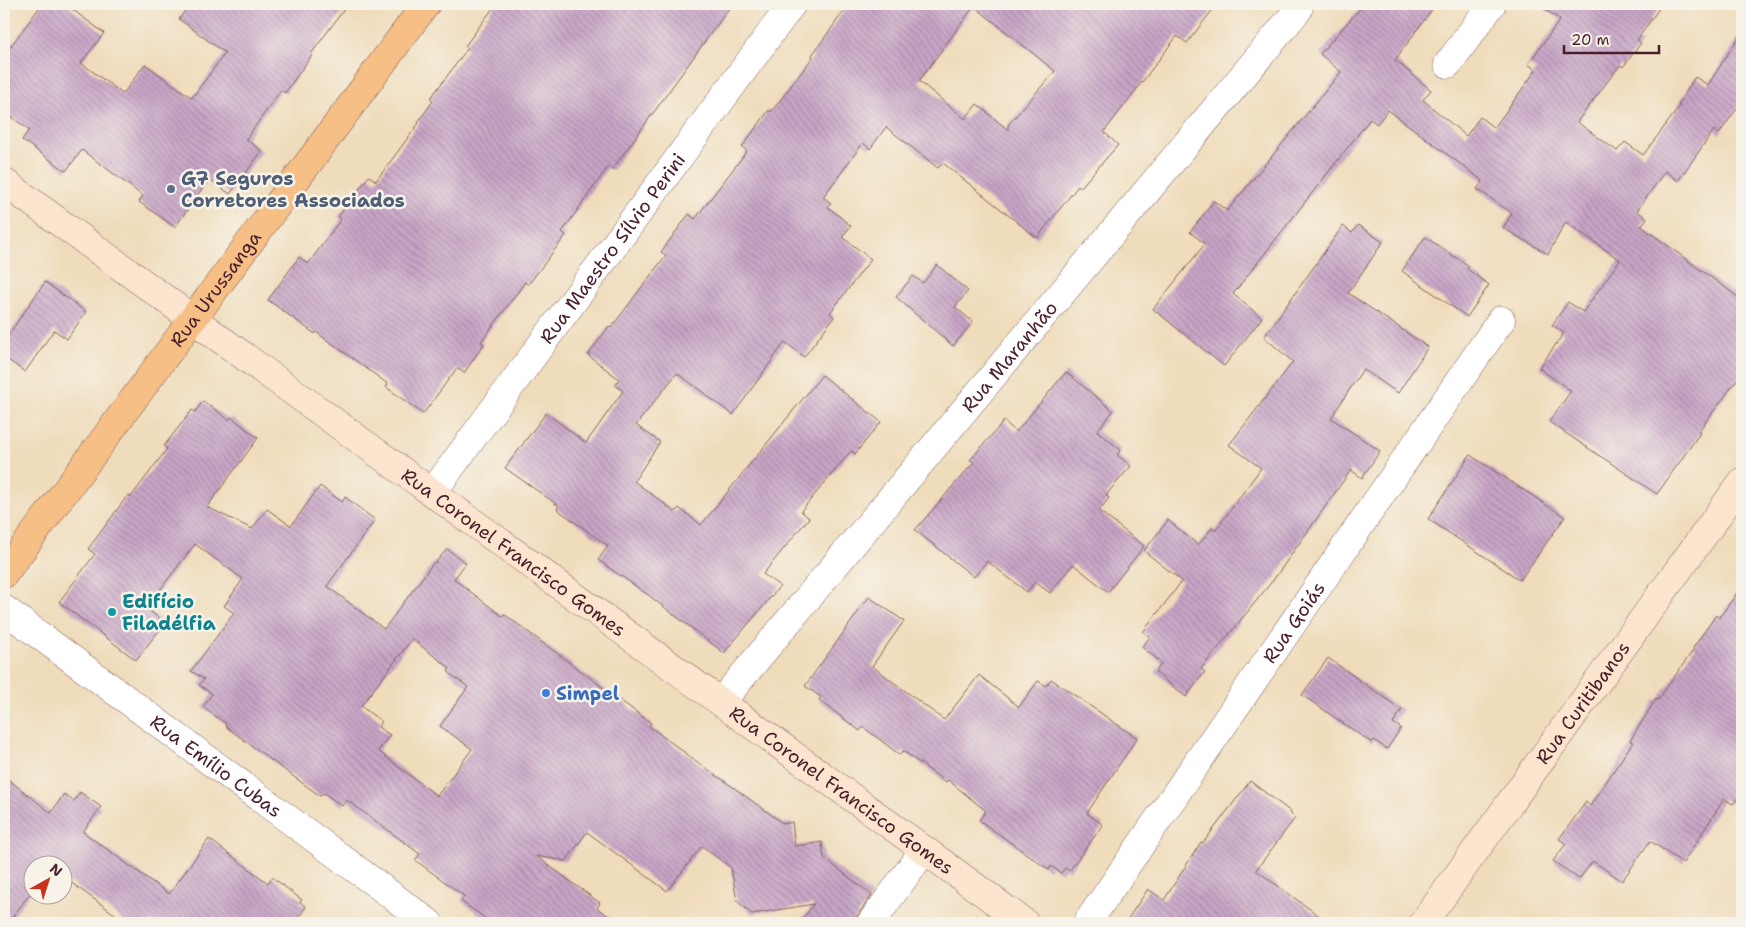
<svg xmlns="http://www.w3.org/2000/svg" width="1746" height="927" viewBox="0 0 1746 927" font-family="'Shantell Sans',sans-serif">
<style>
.building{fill:url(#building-back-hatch);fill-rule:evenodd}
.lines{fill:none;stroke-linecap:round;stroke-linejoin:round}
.street-casing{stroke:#84615d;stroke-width:29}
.secondary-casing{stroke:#84615d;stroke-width:29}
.primary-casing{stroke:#84615d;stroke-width:29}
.street{stroke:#fff;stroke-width:28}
.secondary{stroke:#fbe5cf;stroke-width:28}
.primary{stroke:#f5bf86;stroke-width:28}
.service-dot{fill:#5c6f8a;stroke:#f7f3e8;stroke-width:2}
.culture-dot{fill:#0f9aa8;stroke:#f7f3e8;stroke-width:2}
.shop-dot{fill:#3f7fe0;stroke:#f7f3e8;stroke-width:2}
.labels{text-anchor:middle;stroke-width:5;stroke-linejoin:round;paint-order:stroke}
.service-label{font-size:19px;font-weight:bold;fill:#4e5e75;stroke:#f7f3e8;text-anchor:start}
.street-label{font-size:19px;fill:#4a1f2b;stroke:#f7f3e8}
.culture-label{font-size:19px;font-weight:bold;fill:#0d838f;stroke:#f7f3e8;text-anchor:start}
.shop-label{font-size:19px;font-weight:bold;fill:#366cbe;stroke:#f7f3e8;text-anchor:start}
</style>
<defs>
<pattern id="building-back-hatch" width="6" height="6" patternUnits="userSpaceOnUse" patternTransform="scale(1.25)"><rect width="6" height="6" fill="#c8a5c7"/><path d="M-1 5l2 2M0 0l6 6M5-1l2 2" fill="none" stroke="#a486a2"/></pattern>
</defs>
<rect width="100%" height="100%" fill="#f7f3e8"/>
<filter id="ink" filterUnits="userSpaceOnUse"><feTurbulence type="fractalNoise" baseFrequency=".02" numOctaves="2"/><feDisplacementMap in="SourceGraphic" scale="10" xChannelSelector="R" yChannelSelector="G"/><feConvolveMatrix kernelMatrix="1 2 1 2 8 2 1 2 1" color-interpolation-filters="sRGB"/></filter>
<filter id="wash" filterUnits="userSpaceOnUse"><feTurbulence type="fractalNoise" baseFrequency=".0096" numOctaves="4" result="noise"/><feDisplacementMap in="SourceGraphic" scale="20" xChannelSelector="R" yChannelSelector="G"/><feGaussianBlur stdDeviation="1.12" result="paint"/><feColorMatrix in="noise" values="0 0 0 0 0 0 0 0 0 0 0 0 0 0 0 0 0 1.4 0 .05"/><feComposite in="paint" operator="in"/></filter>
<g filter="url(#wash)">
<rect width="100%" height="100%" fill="#efdcbb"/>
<g id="blocks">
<g class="building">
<polygon points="42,4 65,4 104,33 81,63 123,94 145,64 192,98 225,53 179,19 190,4 348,4 311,54 312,55 285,93 281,90 246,139 262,151 230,194 209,179 175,227 139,202 143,196 82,150 66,171 22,140 29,130 4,111 4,55"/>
<polygon points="496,4 732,4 612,170 608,167 562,232 566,235 528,285 525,282 481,342 484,344 464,373 457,368 423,414 386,387 388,384 316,332 315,334 268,300 299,257 308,264 341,219 338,217 369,176 376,181 419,123 418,122 433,101 430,99 468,48 465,46"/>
<path d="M849 4H1217L1187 43 1177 36 1104 132 1118 145 1080 188 1078 186 1037 238 943 163 938 168 886 127 870 149 863 143 823 197 831 203 828 207 851 226 842 237 871 259 830 313 834 317 804 357 785 342 733 415 677 373 636 425 660 442 634 481 675 512 679 508 701 525 822 375 881 422 855 454 851 451 801 511 809 518 763 574 780 586 724 653 647 594 598 560 608 546 557 509 559 506 505 468 546 413 586 443 623 391 615 385 619 379 588 355 609 326 611 328 666 255 661 252 689 214 695 219 747 151 742 147 769 110 771 112 813 57 812 55ZM974 6 1055 71 1008 125V130L977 104 965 119 919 81Z"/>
<polygon points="1364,4 1436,4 1395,60 1431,90 1423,100 1466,136 1480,117 1494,128 1536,70 1528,64 1560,20 1538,4 1662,4 1637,40 1641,43 1623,67 1620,65 1577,122 1617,151 1625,142 1643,155 1680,106 1678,105 1695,77 1708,85 1742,32 1742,101 1719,134 1714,130 1678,181 1665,171 1637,211 1647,218 1641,226 1742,300 1742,373 1698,432 1700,433 1657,494 1549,422 1571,391 1539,368 1564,333 1552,325 1568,302 1583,312 1620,260 1566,222 1548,254 1503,228 1512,213 1477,189 1483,181 1388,110 1377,124 1370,119 1233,294 1262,318 1224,366 1153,309 1205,244 1190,232 1214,201 1227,211 1341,72 1320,54"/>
<polygon points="1358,225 1383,242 1348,293 1428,347 1398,393 1363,369 1331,418 1380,451 1362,478 1351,470 1274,579 1201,669 1205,672 1186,697 1155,672 1162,663 1142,647 1150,637 1143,632 1182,581 1144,551 1168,520 1198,545 1212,528 1215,531 1261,468 1229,445 1293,362 1264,337 1343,226 1352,233"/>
<polygon points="1425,237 1469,266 1467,269 1489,285 1467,317 1402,271"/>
<polygon points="937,265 968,291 955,307 973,322 953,346 896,297 913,276 923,283"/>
<polygon points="45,282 86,312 67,339 54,330 25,372 4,357 4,341"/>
<polygon points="1066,372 1113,411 1097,431 1121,450 1117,455 1131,466 1106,495 1109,498 1099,511 1144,546 1108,592 1073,564 1050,593 1035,582 1027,592 987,561 974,577 915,530 974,462 970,460 1004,421 1016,432"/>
<path d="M203 401 229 420 231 417 258 438 207 507 252 529 267 509 291 526 320 486 342 502 345 497 375 520 327 586 384 629 434 562 435 563 447 549 466 563 454 579 502 616 504 614 624 703 651 723 649 726 719 778V777L784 824 792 822 795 846 822 842 824 858 872 895 852 923H799L814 904 752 914 737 901 731 868 702 846 667 891 587 832 566 861 536 856 600 903 597 908 618 923H492L461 901 464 896 415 860 420 854 347 800 342 806 324 793 320 796 225 726 226 724 203 707 212 694 199 685 204 679 191 671 234 613 224 606 243 579 195 544 146 608 165 623 136 660 59 602 95 554 88 549 128 495 131 497 167 449 164 446 192 410 195 412ZM412 639 450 668 448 672 468 687 440 726 472 749 437 796 378 751 390 735 378 727 382 722 361 706Z"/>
<polygon points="1470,455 1565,517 1520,580 1428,519"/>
<polygon points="1742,586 1742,793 1733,804 1724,799 1683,863 1650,841 1622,881 1593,861 1579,879 1553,861 1566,844 1559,839 1586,802 1590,806 1633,742 1630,741 1656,699 1658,700 1694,649 1693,648 1716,615 1719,618"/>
<polygon points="869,597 904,621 872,666 944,720 979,675 1019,707 1038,681 1046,686 1051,679 1137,738 1087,813 1103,825 1069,871 1065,868 1061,873 1051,866 1049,870 979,820 986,811 948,780 946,782 903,751 900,755 863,727 860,731 819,700 821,697 805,686"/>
<polygon points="1328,658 1402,710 1393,723 1401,728 1387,749 1374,740 1372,743 1302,695"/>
<polygon points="4,776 51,813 64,794 74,801 80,792 101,807 83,832 169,894 209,839 268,883 272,877 302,900 300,902 306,907 294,923 127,923 62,876 62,864 32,864 32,891 8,923 4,923"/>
<polygon points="1250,781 1291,812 1290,813 1295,818 1256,870 1329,923 1125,923 1148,889 1164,900 1201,842 1203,843"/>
</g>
</g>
</g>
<g filter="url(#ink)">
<use href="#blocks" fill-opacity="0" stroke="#84615d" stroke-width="1"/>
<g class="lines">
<g class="street-casing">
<g id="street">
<polyline points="1448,64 1492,4"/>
<path id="s1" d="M432 493 792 4"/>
<path id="s2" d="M4 609 429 923"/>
<path id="s3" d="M721 702 1298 10"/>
<polyline points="871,923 924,850"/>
<path id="s4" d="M1087 923 1501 320"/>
</g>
</g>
<g class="secondary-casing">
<g id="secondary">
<path id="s5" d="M4 182 1025 923"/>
<path id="s6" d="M1423 923 1742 482"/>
</g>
</g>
<g class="primary-casing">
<g id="primary">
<path id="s7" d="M4 574 426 4"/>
</g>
</g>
<use href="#street" class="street"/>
<use href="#secondary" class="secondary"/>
<use href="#primary" class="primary"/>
</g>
</g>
<circle class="service-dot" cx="171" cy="189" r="5"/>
<circle class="culture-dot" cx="112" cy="612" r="5"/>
<circle class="shop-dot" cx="546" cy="693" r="5"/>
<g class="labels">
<g class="service-label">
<text x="181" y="185">G7 Seguros<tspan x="181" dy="22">Corretores Associados</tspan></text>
</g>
<g class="street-label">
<text dy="7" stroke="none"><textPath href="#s1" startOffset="304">Rua Maestro Sílvio Perini</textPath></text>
<text dy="7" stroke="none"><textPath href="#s7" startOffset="355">Rua Urussanga</textPath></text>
<text dy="7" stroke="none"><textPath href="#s3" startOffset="450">Rua Maranhão</textPath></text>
<text dy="7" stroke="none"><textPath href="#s5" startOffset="630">Rua Coronel Francisco Gomes</textPath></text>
<text dy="7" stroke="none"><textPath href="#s4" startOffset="365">Rua Goiás</textPath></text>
<text dy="7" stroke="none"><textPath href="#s6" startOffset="272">Rua Curitibanos</textPath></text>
<text dy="7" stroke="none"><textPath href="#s2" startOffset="264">Rua Emílio Cubas</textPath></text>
<text dy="7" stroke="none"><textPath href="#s5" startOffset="1035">Rua Coronel Francisco Gomes</textPath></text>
</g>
<g class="culture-label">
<text x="122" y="608">Edifício<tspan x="122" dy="22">Filadélfia</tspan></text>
</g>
<g class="shop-label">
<text x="556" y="700">Simpel</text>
</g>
</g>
<rect width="1746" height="927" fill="none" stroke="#f7f3e8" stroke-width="20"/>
<g transform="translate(48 880) rotate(39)"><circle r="24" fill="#f7f3e8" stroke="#b29e9c"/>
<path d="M0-4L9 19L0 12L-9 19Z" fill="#c8321e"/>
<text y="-8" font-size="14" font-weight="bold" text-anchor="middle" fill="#4a1f2b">N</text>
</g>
<path d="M1564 45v8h95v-8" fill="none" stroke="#4a1f2b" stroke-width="2.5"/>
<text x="1571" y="45" font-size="15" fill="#4a1f2b" stroke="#f7f3e8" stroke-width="4" paint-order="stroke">20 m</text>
</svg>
